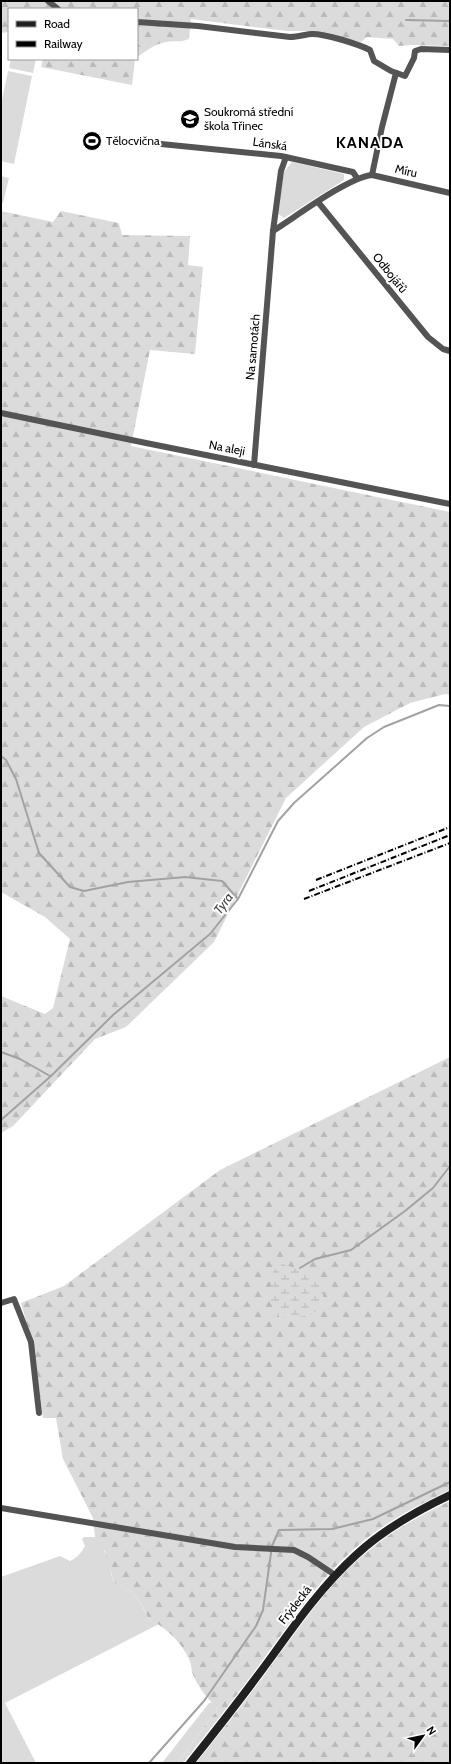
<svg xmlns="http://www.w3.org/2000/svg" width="451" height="1764" viewBox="0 0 451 1764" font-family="Cabin,sans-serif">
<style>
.grass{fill:#dbdbdb}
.forest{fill:url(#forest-firs)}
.wetland{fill:url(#wetland-marsh)}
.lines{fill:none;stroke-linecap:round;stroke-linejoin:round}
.stream{stroke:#a2a2a2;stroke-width:2}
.street{stroke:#545454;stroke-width:6}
.secondary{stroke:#212121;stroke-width:8}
.rail{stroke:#000;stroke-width:2;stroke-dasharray:6 2 1 2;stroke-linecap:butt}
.labels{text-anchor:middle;stroke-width:4;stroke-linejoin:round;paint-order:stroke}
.poi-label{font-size:12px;fill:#000;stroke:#fff;text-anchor:start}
.street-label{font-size:12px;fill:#000;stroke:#fff}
.water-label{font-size:13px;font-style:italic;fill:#434343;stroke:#fff}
.district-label{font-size:16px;font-weight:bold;letter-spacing:1px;fill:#000;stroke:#fff}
</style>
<defs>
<pattern id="forest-firs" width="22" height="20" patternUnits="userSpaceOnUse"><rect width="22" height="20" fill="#dbdbdb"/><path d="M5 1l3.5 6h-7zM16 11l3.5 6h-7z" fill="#bababa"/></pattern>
<pattern id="wetland-marsh" width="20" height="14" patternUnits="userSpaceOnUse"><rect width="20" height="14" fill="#dbdbdb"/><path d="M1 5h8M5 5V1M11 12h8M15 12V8" fill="none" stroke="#bababa"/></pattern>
</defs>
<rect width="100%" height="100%" fill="#fff"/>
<g class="grass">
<polygon points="11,59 36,59 33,73 9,68"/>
<polygon points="8,71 32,76 14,164 1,161 1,105"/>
<polygon points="292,162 344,174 344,180 284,218 277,213 284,172"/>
<polygon points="1,176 9,178 3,203 1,203"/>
<path d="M84 1537H95C99 1544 105 1551 108 1558 110 1565 110 1575 114 1582 117 1585 119 1584 122 1586 135 1592 144 1607 148 1619L159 1624 5 1703 36 1763H1V1577L60 1556 70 1561C77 1558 81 1553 85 1546L82 1539Z"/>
<polygon points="209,1703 212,1703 218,1709 177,1763 162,1763"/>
</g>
<g class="forest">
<path d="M1 1H450V46L411 45 399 46 393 39 367 37 361 42 311 31H287L191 19 189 39C178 43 175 40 166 42 155 44 146 51 137 57V9H9V32L1 33Z"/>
<polygon points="43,59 135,59 132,85 41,67"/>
<polygon points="1,211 53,222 61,211 119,223 122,235 190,236 188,265 203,267 195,354 150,350 131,446 450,512 450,695 445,694 410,703 364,727 286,798 214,942 126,1027 95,1039 13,1126 1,1133 1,996 45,1014 53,1008 70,939 45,917 1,892"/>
<path d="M450 1057V1490C414 1507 383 1523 353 1550 320 1579 295 1616 270 1650 242 1689 213 1726 183 1763H177L218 1709C209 1701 199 1688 194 1677 191 1672 192 1665 189 1659 182 1643 165 1626 148 1619 144 1605 132 1588 116 1584L113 1580 105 1551 100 1547 95 1537 93 1518 63 1459 56 1418H43L34 1349 21 1303 64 1286 220 1170Z"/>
<path d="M450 1501V1763H196C225 1727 254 1690 281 1652 305 1620 329 1584 361 1557 389 1533 416 1517 450 1501Z"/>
</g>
<path class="wetland" d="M280 1263 314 1275 324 1289C323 1294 323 1301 321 1305 314 1319 293 1317 280 1318L269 1300 273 1272Z"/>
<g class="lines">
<g class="stream">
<polyline points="406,20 450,21"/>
<polyline points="1,756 6,760 16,779 39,853 70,887 84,891 128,882 185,877 222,881 238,899"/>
<polyline points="1,1052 20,1059 50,1076"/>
<polyline points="1,1120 51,1076 113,1015 210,934 238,899 278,821 294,803 367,738 384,727 439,705 450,706"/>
<polyline points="300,1268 315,1259 351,1250 405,1211 433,1188 450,1166"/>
<polyline points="149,1763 204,1701 256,1626 263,1610 272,1546 279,1530 332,1529 373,1519 450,1482"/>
</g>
<g class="street">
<polyline points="48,1 58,9"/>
<path d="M137 22 198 26 290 37C299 37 306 34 312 34 326 34 358 44 370 50L374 61 391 71 405 76 414 58 415 51 421 49 450 50"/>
<polyline points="151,143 281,156 353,172 357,178"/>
<polyline points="372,175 382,127 396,73"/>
<polyline points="318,202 428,337 443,349 450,351"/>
<path d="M273 231C297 216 347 178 372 175L450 193"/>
<polyline points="1,413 146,443 450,504"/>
<polyline points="254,465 273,231 281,171 286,157"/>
<polyline points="1,1303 14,1299 31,1342 39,1413"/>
<polyline points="1,1508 235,1547 294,1550 308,1557 335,1575"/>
</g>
<path class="secondary" d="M190 1763C218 1728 246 1692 273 1655 298 1620 324 1584 356 1555 384 1529 416 1511 450 1495"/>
<g class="rail">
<polyline points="316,880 450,827"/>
<polyline points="309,891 450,835"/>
<polyline points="304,899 450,843"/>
</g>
</g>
<defs>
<g id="school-disc" transform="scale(1)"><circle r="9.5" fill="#000" stroke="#fff"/><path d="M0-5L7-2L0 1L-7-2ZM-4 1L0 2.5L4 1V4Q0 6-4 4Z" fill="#fff"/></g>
<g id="stadium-disc" transform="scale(1)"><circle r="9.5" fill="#000" stroke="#fff"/><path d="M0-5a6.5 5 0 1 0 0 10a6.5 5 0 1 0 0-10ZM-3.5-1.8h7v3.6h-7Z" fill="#fff"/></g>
</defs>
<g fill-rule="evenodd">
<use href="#school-disc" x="190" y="119"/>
<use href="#stadium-disc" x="92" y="141"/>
</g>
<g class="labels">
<g class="poi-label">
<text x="204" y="116">Soukromá střední<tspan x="204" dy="14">škola Třinec</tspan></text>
<text x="106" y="145">Tělocvična</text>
</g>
<g class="street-label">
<text transform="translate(270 144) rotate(8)" y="4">Lánská</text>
<text transform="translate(406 171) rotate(12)" y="4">Míru</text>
<text transform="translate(390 273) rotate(51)" y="4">Odbojářů</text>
<text transform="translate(253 347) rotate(-85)" y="4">Na samotách</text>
<text transform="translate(227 448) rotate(11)" y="4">Na aleji</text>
<text transform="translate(295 1605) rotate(-52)" y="4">Frýdecká</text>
</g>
<g class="water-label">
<text transform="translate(223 903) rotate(-54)" y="5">Tyra</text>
</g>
<g class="district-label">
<text x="370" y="148">KANADA</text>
</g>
</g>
<rect width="451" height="1764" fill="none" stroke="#000000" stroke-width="4"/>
<rect x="8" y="8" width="130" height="52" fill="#ffffff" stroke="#999999"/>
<rect x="16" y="21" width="20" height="6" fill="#212121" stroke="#999999"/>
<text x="44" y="28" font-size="12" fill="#000000">Road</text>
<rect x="16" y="41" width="20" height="6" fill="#000000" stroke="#999999"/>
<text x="44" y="48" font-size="12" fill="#000000">Railway</text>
<g transform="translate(423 1736) rotate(57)" stroke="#ffffff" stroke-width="3" paint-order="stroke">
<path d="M0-3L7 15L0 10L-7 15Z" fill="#000000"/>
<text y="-6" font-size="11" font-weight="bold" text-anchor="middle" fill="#000000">N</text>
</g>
</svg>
